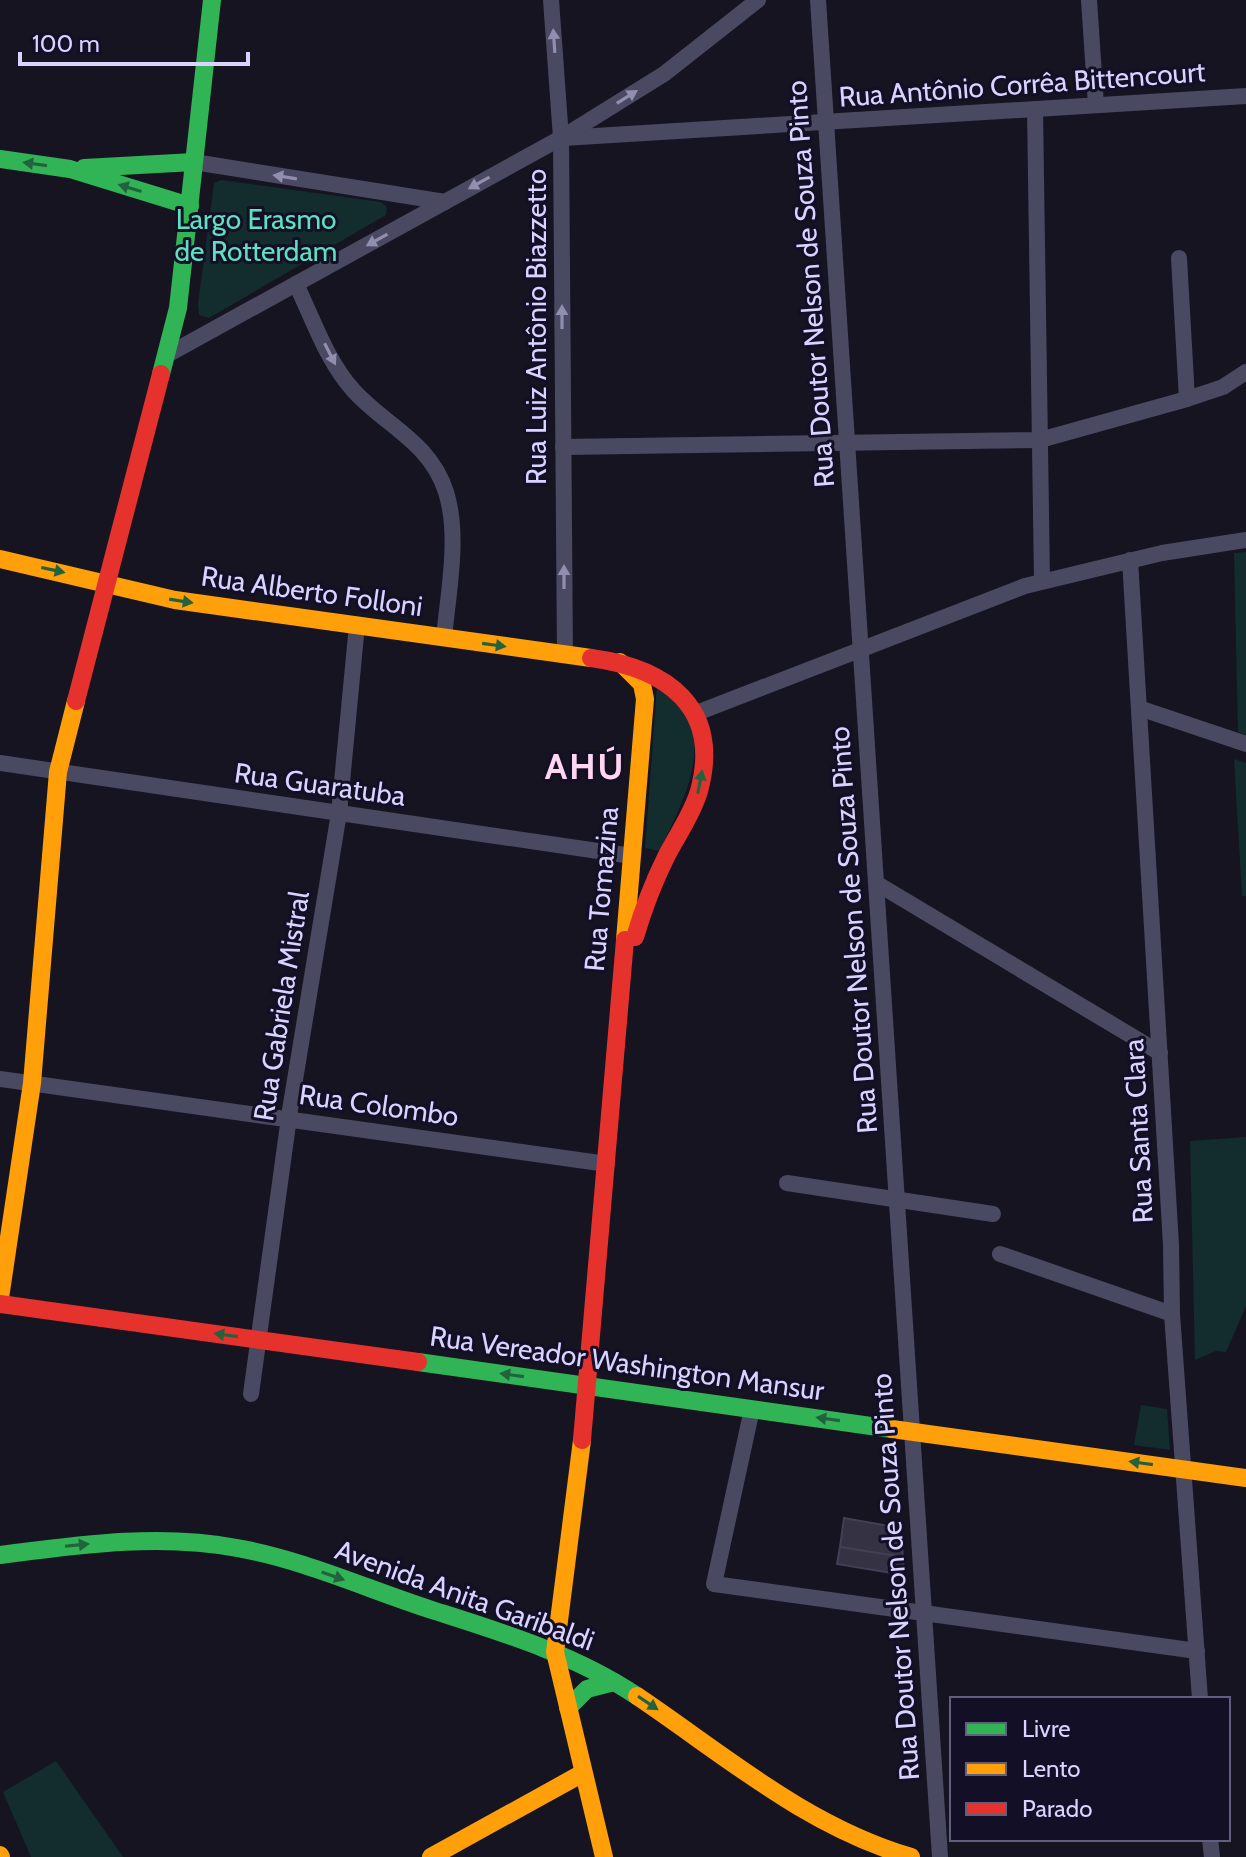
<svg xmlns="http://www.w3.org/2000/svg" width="1246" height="1857" viewBox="0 0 1246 1857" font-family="Cabin,sans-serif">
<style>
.green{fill:#132c2d}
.building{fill:#343243;stroke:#433f54;stroke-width:2}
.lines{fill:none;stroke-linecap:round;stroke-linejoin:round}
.street{stroke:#4a4962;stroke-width:16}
.fast{stroke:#30b455;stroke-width:18}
.slow{stroke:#ff9f0a;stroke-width:18}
.jam{stroke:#e5322d;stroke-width:18}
.oneway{fill:#928eb0}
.oneway2{fill:#22623e}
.labels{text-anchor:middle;stroke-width:6;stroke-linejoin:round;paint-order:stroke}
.street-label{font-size:28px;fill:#d9d4ff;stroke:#130f26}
.park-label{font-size:28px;fill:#5fe0c0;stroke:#130f26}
.district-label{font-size:36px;font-weight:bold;letter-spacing:2px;fill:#ffd6f0;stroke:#130f26}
</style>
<rect width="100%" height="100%" fill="#161421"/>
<g class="green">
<polygon points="221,180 381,202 387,207 386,215 209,318 199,315 198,304 214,183"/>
<polygon points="1246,552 1246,735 1238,732 1234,553"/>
<path d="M657 685C664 691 674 698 680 706 715 749 678 809 660 851L645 848Z"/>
<polygon points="1234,759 1246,763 1246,896 1242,896"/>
<polygon points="1246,1137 1246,1306 1226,1352 1216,1351 1195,1360 1190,1141"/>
<polygon points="1141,1405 1167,1409 1170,1450 1134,1445"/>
<polygon points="56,1761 123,1857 31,1857 3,1792"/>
</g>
<g class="building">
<polygon points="844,1518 900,1528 903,1557 840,1547"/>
<polygon points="840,1547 903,1557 904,1575 837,1564"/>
</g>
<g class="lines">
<g class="street">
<polyline points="551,0 561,138 565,655"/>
<polyline points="818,0 940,1857"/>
<polyline points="1089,0 1096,105"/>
<polyline points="1035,109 1042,581"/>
<polyline points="563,138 1246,96"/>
<polyline points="194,162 445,202"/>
<polyline points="1179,258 1187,399"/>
<path d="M296 284C313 319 327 362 354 391 387 427 430 442 446 492 460 536 448 593 444 638"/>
<polyline points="167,355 561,138 664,74 758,0"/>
<polyline points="563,447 1040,440 1187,399 1223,387 1246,372"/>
<polyline points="1130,560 1171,1245 1172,1314 1200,1699"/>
<polyline points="1139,708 1246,744"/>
<polyline points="694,714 1025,586 1162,553 1246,540"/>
<polyline points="0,763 632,856"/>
<polyline points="876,883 1160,1053"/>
<polyline points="0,1079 607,1164"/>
<polyline points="787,1183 993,1214"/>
<polyline points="1000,1254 1172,1314"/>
<polyline points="251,1394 290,1110 339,813 357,625"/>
<polyline points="752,1409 714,1584 1197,1651"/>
<polyline points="1210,1839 1212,1857"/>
</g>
<g class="fast">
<polyline points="0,159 70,169 190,206"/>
<polyline points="84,168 194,162"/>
<polyline points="161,374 178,308 212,0"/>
<polyline points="418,1362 892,1429"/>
<path d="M0 1555C78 1545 159 1533 237 1548 305 1560 369 1590 435 1611 504 1633 576 1655 637 1696"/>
<polyline points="568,1708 587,1689 614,1682"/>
</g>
<g class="slow">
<polyline points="0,559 175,600 591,658"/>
<polyline points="620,662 642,684 645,699 625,940"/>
<polyline points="0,1298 32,1083 58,772 76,701"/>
<polyline points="892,1429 1246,1478"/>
<polyline points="582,1440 555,1652 604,1857"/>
<path d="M637 1696C726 1756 806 1826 911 1857"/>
<polyline points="0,1855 1,1857"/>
<polyline points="431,1857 583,1773"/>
</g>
<g class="jam">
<path d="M591 658C666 668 722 707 699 791 692 815 677 835 666 857 653 883 643 910 635 937"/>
<polyline points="76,701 161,374"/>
<polyline points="0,1304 418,1362"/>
<polyline points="582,1440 625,940"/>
</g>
</g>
<defs><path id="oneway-solid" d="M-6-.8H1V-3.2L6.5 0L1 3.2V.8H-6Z" transform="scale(2)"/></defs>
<g class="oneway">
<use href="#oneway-solid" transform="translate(554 41) rotate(-94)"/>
<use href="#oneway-solid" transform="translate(627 97) rotate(-32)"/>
<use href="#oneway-solid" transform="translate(285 177) rotate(-171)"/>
<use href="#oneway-solid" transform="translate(479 183) rotate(151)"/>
<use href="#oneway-solid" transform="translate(377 240) rotate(151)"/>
<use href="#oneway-solid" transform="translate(562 317) rotate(-90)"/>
<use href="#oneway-solid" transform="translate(330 354) rotate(63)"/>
<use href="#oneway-solid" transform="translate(564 577) rotate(-90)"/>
</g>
<g class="oneway2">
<use href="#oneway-solid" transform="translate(35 164) rotate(-172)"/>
<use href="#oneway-solid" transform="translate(130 188) rotate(-163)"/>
<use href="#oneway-solid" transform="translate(53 570) rotate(12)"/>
<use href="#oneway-solid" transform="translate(181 601) rotate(9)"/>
<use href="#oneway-solid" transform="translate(494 645) rotate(8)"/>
<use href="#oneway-solid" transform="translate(700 782) rotate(-79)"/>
<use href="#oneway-solid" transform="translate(226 1335) rotate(-172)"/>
<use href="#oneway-solid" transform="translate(512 1375) rotate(-172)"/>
<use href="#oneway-solid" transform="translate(828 1419) rotate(-172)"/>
<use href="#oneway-solid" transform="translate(1141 1463) rotate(-172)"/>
<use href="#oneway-solid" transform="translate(77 1545) rotate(-6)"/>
<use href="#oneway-solid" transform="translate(333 1576) rotate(19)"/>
<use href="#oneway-solid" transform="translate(648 1703) rotate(34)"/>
</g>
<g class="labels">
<g class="street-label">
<text transform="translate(1022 84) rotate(-4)" y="10">Rua Antônio Corrêa Bittencourt</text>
<text transform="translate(810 284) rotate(-94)" y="10">Rua Doutor Nelson de Souza Pinto</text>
<text transform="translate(536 327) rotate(-90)" y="10">Rua Luiz Antônio Biazzetto</text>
<text transform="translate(312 591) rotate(8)" y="10">Rua Alberto Folloni</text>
<text transform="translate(320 784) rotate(8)" y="10">Rua Guaratuba</text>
<text transform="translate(601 889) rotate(-85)" y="10">Rua Tomazina</text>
<text transform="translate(853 930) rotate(-94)" y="10">Rua Doutor Nelson de Souza Pinto</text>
<text transform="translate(281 1006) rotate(-81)" y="10">Rua Gabriela Mistral</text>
<text transform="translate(379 1105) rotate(8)" y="10">Rua Colombo</text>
<text transform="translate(1138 1131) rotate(-93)" y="10">Rua Santa Clara</text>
<text transform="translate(627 1363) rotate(8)" y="10">Rua Vereador Washington Mansur</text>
<text transform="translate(895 1577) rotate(-94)" y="10">Rua Doutor Nelson de Souza Pinto</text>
<text transform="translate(465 1595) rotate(20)" y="10">Avenida Anita Garibaldi</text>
</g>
<g class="park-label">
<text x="256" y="229">Largo Erasmo<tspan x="256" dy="32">de Rotterdam</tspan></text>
</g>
<g class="district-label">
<text x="585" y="779">AHÚ</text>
</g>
</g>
<rect x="950" y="1697" width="280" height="144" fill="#130f26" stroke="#625e7d" stroke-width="2"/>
<rect x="966" y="1723" width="40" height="12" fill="#30b455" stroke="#625e7d" stroke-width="2"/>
<text x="1022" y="1737" font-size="24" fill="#d9d4ff">Livre</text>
<rect x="966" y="1763" width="40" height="12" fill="#ff9f0a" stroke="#625e7d" stroke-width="2"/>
<text x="1022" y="1777" font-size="24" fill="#d9d4ff">Lento</text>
<rect x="966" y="1803" width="40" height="12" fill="#e5322d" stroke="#625e7d" stroke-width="2"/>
<text x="1022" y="1817" font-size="24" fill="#d9d4ff">Parado</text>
<path d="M20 52v12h228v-12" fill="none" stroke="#d9d4ff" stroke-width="4"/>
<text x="32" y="52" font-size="24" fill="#d9d4ff" stroke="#130f26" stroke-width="6" paint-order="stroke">100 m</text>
</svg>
